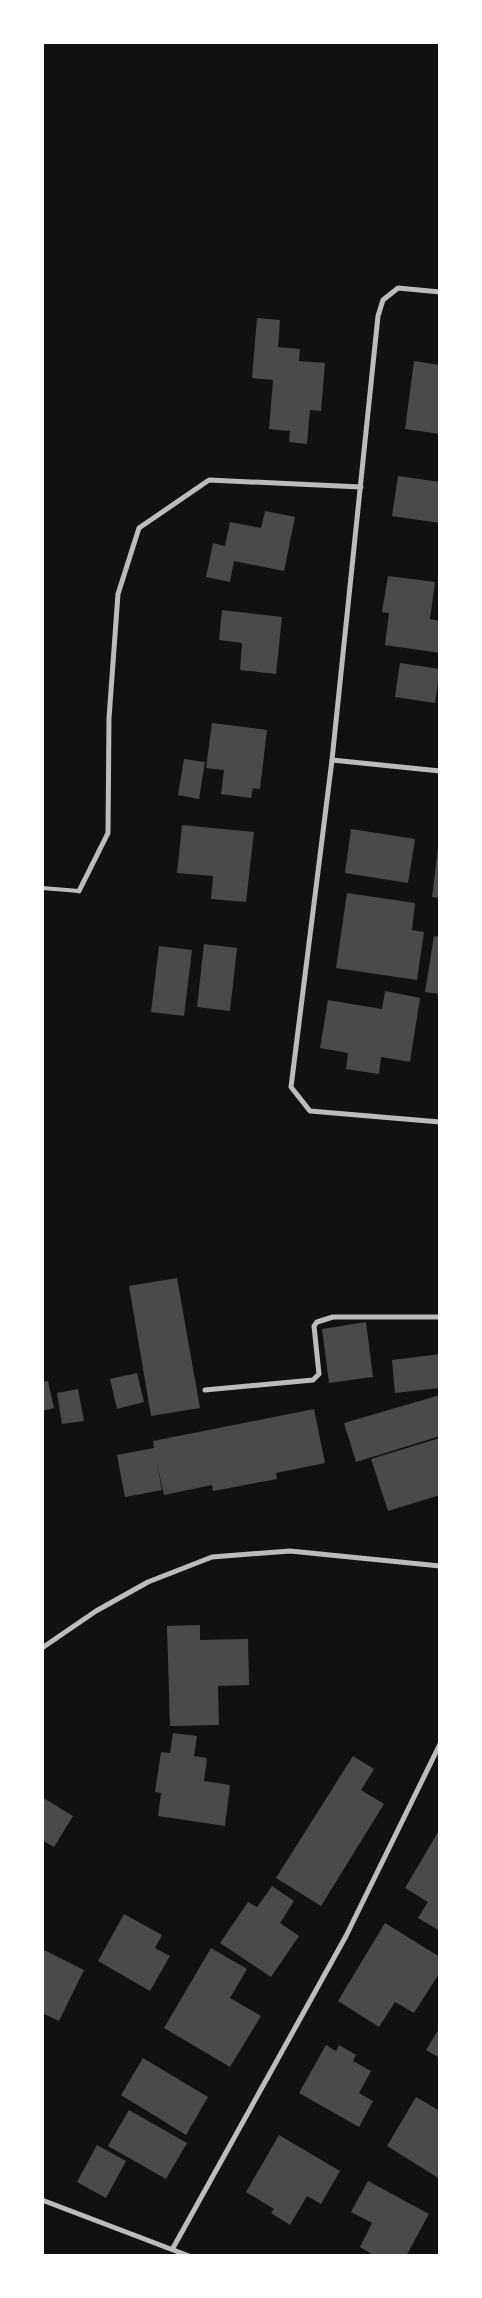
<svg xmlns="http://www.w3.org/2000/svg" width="482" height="2298" viewBox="0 0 482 2298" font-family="Commissioner,sans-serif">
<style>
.building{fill:#4a4a4a}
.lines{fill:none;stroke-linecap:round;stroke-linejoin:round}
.service{stroke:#bcbcbc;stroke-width:4}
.minor{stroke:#bcbcbc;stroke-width:5}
</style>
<rect width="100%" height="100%" fill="#111"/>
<g class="building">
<polygon points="257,318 280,320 278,347 300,349 299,361 325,363 321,411 310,410 307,444 289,442 290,431 269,429 273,380 252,378"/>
<polygon points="414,361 440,365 440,434 405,429"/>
<polygon points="398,476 440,482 440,523 392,516"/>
<polygon points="265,511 295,517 284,571 234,561 230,582 206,577 213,543 225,546 230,522 261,528"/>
<polygon points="388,576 435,582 430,619 440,621 440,653 385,645 389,613 382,612"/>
<polygon points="222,610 282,617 276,674 240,670 242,643 219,640"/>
<polygon points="400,663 440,669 435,703 395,697"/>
<polygon points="212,723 267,730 260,789 253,788 251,798 221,794 224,770 206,768"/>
<polygon points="184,759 205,762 199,799 178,795"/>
<polygon points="182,825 254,832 246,902 211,899 213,876 177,873"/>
<polygon points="351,829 415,839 408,883 345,873"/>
<polygon points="438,848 440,848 440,898 432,897"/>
<polygon points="347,893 415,903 412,930 424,932 417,980 336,968"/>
<polygon points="434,936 440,937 440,994 425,992"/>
<polygon points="204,944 237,948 230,1011 197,1007"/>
<polygon points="159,946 192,950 184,1016 151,1012"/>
<polygon points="385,991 420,998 410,1062 381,1057 379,1074 346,1069 348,1053 320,1048 328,1000 382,1009"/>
<polygon points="177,1278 200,1408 151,1416 129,1286"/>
<polygon points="366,1322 373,1377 329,1383 322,1329"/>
<polygon points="440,1354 440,1388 395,1393 392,1360"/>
<polygon points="137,1373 144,1402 117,1409 110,1379"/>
<polygon points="48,1381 54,1408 42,1411 42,1382"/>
<polygon points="78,1389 84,1421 62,1424 57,1393"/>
<polygon points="440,1395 440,1436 356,1462 344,1423"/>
<polygon points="314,1409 325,1463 276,1473 277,1479 213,1491 212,1485 164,1495 157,1464 162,1490 125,1497 117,1455 154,1448 153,1441"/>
<polygon points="440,1438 440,1495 388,1511 371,1459"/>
<polygon points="200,1625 200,1640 248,1639 249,1685 218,1686 219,1725 170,1726 167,1626"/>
<polygon points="173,1733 197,1736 194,1756 207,1758 204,1781 230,1785 225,1826 158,1816 161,1793 155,1792 161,1752 170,1753"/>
<polygon points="353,1756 374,1769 361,1790 384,1804 321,1906 276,1878"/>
<polygon points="42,1797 73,1816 54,1847 42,1840"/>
<polygon points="440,1829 440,1931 418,1918 428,1902 405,1888"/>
<polygon points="272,1886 294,1901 280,1923 299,1936 271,1977 220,1943 248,1902 257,1907"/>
<polygon points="124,1914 162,1935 155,1948 170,1956 150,1991 98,1961"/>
<polygon points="385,1923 440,1957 440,1972 414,2013 395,2002 379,2027 338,2001"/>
<polygon points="211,1948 247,1969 230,1998 261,2016 230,2067 164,2028"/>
<polygon points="42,1949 84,1970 59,2021 42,2013"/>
<polygon points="440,2027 440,2058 426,2050"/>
<polygon points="326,2045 336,2051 339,2045 356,2055 353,2061 371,2071 359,2093 373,2101 359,2127 299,2093"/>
<polygon points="143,2058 208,2097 186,2135 121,2095"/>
<polygon points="416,2097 440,2111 440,2179 387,2146"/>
<polygon points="129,2110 187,2143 166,2179 108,2146"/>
<polygon points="279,2135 340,2171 321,2204 307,2196 290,2225 271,2213 274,2209 246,2192"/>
<polygon points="97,2145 126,2161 106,2198 77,2182"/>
<polygon points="368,2181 429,2214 406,2256 375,2256 360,2247 372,2223 351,2212"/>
</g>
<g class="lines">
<polyline class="service" points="42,888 79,891"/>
<g class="minor">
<polyline points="440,292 398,288 383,300 378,316 332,760 291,1087 310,1111 440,1122"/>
<polyline points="332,760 440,771"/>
<polyline points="79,891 108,833 109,718 118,594 139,528 209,480 361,487"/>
<polyline points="205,1390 313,1380 319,1374 314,1326 317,1322 333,1317 440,1317"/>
<polyline points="42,1648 96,1611 148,1582 212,1557 290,1551 440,1566"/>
<polyline points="42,2200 189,2256"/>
<polyline points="173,2248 346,1936 440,1744"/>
</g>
</g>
<rect width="482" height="2298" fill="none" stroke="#ffffff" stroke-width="88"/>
</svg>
